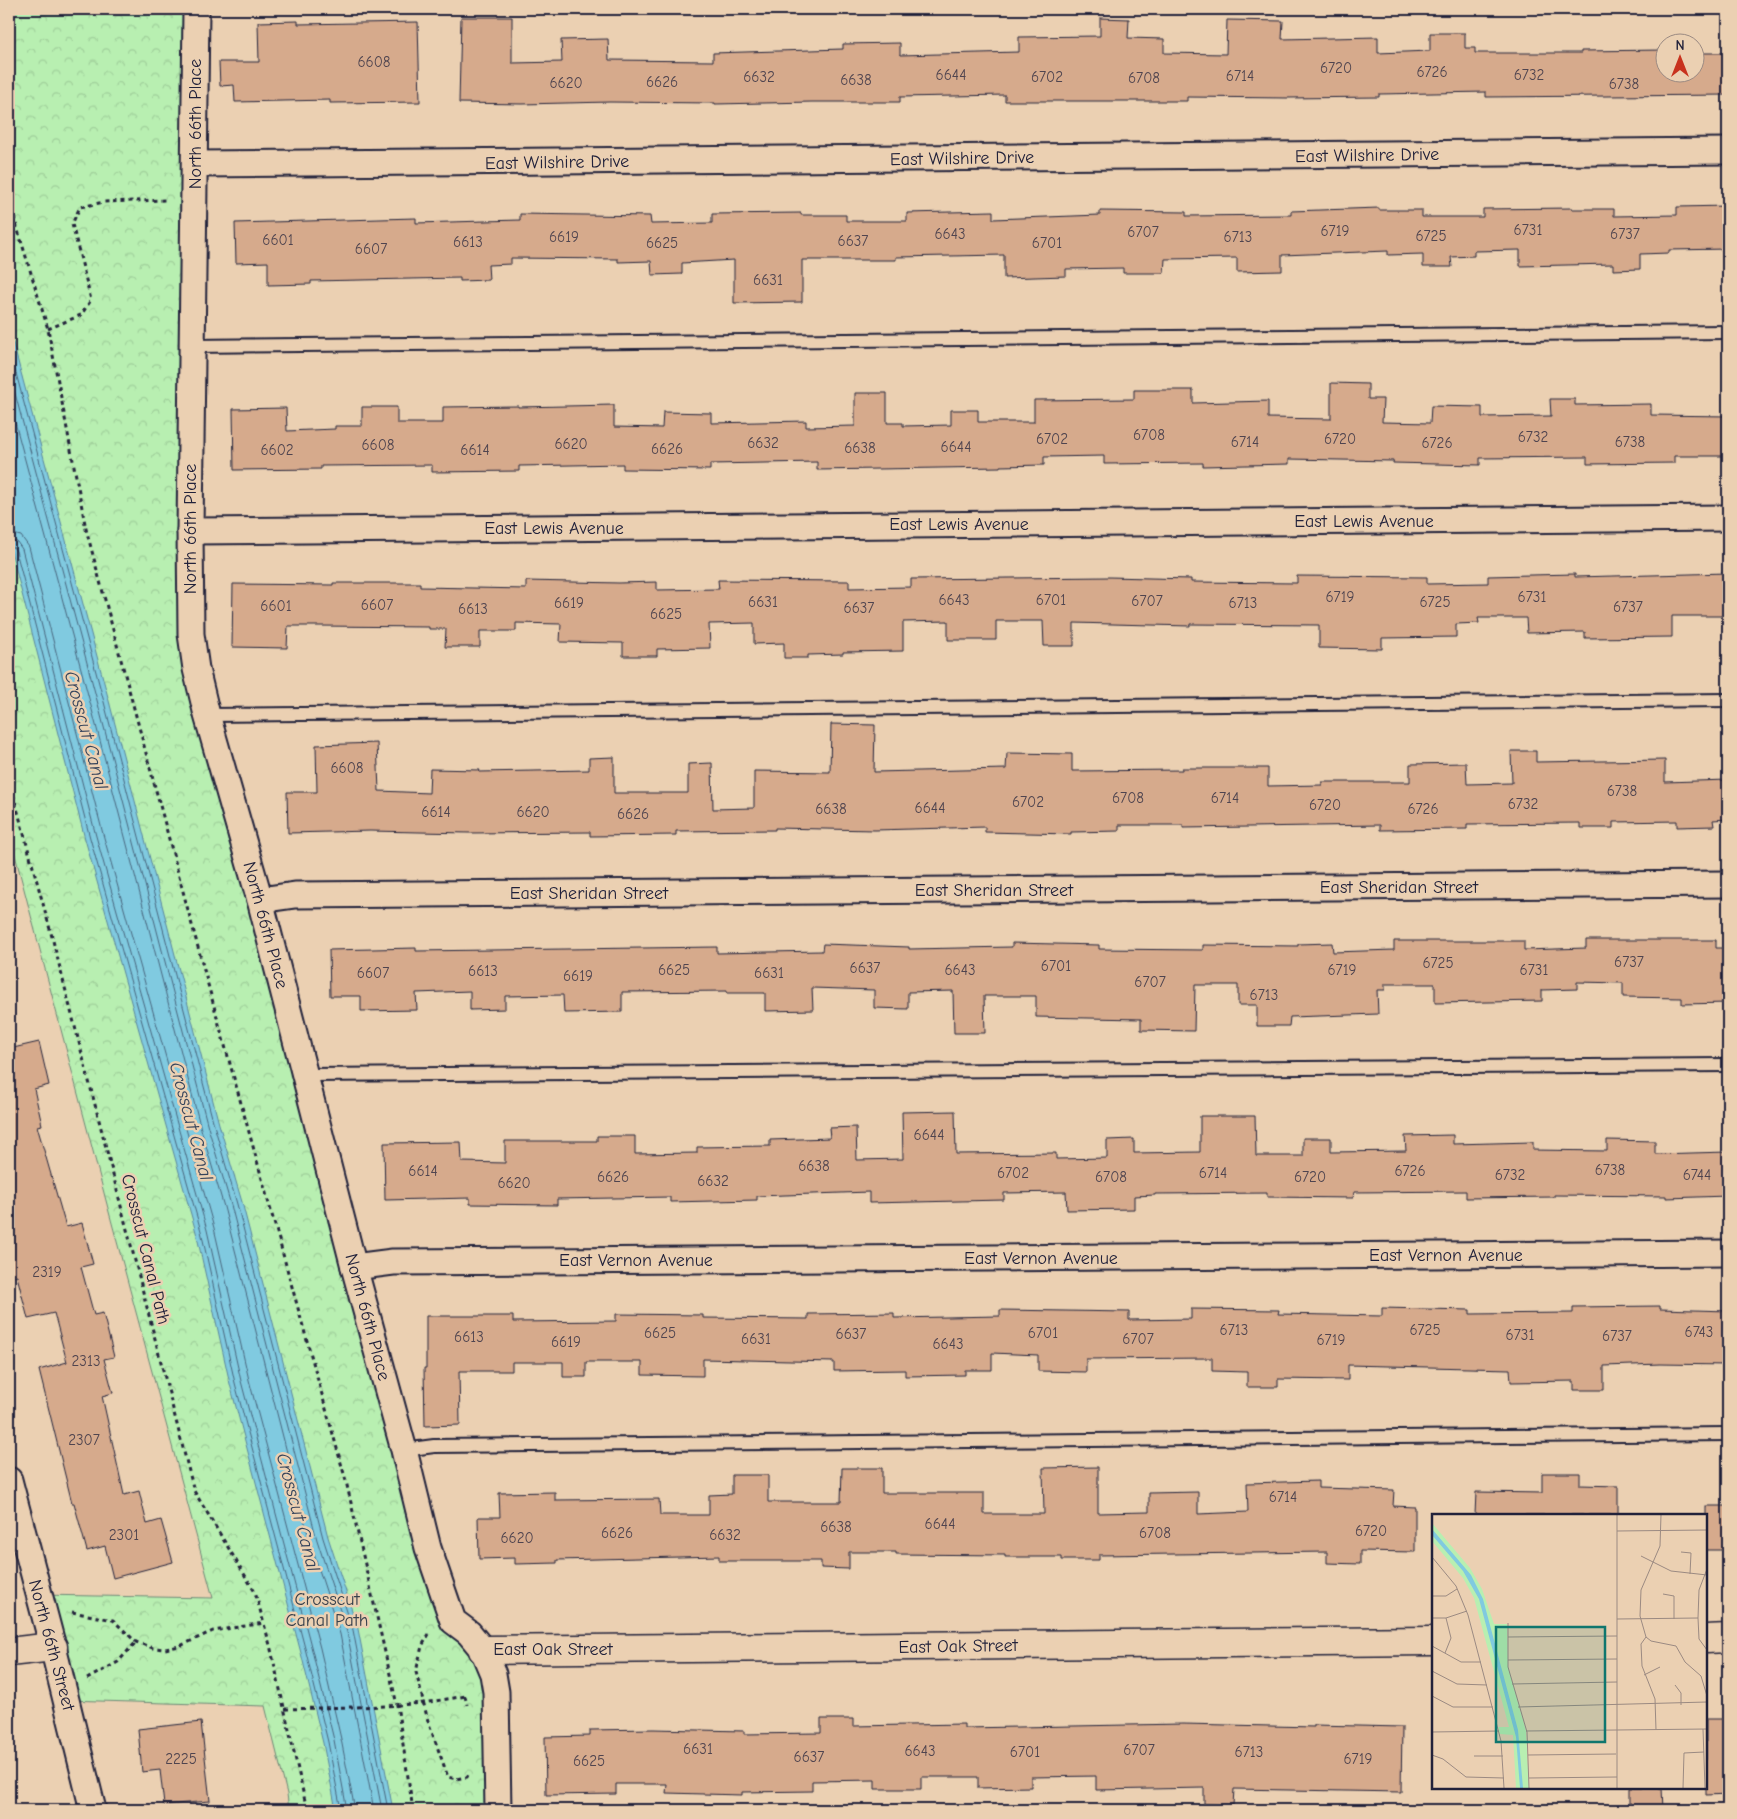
<svg xmlns="http://www.w3.org/2000/svg" width="1737" height="1819" viewBox="0 0 1737 1819" font-family="'Comic Neue',sans-serif">
<style>
.forest{fill:url(#forest-crowns);stroke:#6d8876}
.water{fill:#80cae0;stroke:#5a879e}
.lines{fill:none;stroke-linecap:round;stroke-linejoin:round}
.shore{stroke:#48657d;stroke-width:1}
.building{fill:#d6aa8c;stroke:#22223b}
.service-casing{stroke:#22223b;stroke-width:16}
.minor-casing{stroke:#22223b;stroke-width:29}
.tertiary-casing{stroke:#22223b;stroke-width:31}
.path{stroke:#22223b;stroke-width:3;stroke-dasharray:4 4;stroke-linecap:butt}
.service{stroke:#ebd0b2;stroke-width:12}
.minor{stroke:#ebd0b2;stroke-width:25}
.tertiary{stroke:#ebd0b2;stroke-width:28}
.labels{text-anchor:middle;stroke-width:5;stroke-linejoin:round;paint-order:stroke}
.number-label{font-size:15px;fill:#4f444f}
.street-label{font-size:18px;fill:#22223b;stroke:#ebd0b2}
.park-label{font-size:18px;fill:#38414d;stroke:#ebd0b2}
.water-label{font-size:19px;font-style:italic;fill:#35445c;stroke:#ebd0b2}
.inset-road{fill:none;stroke:#9b8a82;stroke-width:1}
.view{fill:#0f766e;fill-opacity:0.15;stroke:#0f766e;stroke-width:2.5}
.inset-edge{fill:none;stroke:#22223b;stroke-width:2.5}
</style>
<defs>
<pattern id="forest-crowns" width="20" height="18" patternUnits="userSpaceOnUse" patternTransform="scale(1.25)"><rect width="20" height="18" fill="#b8efb1"/><path d="M2 6a3 3 0 1 1 6 0M12 15a3 3 0 1 1 6 0" fill="none" stroke="#9ecd99"/></pattern>
</defs>
<rect width="100%" height="100%" fill="#ebd0b2"/>
<filter id="ink" filterUnits="userSpaceOnUse"><feTurbulence type="fractalNoise" baseFrequency=".02" numOctaves="2"/><feDisplacementMap in="SourceGraphic" scale="10" xChannelSelector="R" yChannelSelector="G"/><feConvolveMatrix kernelMatrix="1 2 1 2 8 2 1 2 1" color-interpolation-filters="sRGB"/></filter>
<g filter="url(#ink)">
<polygon class="forest" points="9,9 196,9 191,634 428,1548 483,1650 498,1810 289,1810 287,1794 265,1706 66,1700 38,1595 213,1598 109,1212 9,832"/>
<polygon class="water" points="9,328 109,701 219,1124 242,1202 328,1537 358,1629 393,1810 336,1810 323,1743 301,1653 230,1384 196,1232 85,839 9,543"/>
<g class="lines">
<g class="shore">
<polyline points="9,347 104,702 214,1125 237,1204 323,1538 353,1630 388,1810"/>
<polyline points="9,371 98,704 208,1127 231,1205 317,1540 347,1632 382,1810"/>
<polyline points="9,400 91,706 201,1129 224,1207 310,1542 340,1634 374,1810"/>
<polyline points="9,533 21,536 29,547 103,834 214,1228 249,1380 320,1648 341,1739 355,1810"/>
<polyline points="9,540 17,542 22,549 96,836 207,1230 241,1381 312,1650 334,1740 347,1810"/>
<polyline points="9,547 13,547 16,551 90,838 201,1231 235,1383 306,1652 328,1742 341,1810"/>
</g>
</g>
<g class="building">
<polygon points="461,17 512,17 512,63 562,62 561,40 608,39 609,60 713,61 713,53 843,49 843,44 900,43 900,55 1019,52 1019,37 1100,36 1100,18 1129,19 1128,38 1164,39 1164,53 1226,54 1227,20 1283,21 1282,39 1378,37 1378,53 1430,51 1430,33 1465,33 1465,48 1475,48 1475,53 1581,53 1581,51 1664,50 1664,72 1694,72 1694,53 1728,53 1728,95 1486,97 1486,92 1379,94 1379,97 1287,98 1187,97 1187,101 1005,101 1005,95 900,97 900,102 812,102 715,104 715,103 610,102 522,104 459,103"/>
<polygon points="298,21 298,24 418,22 420,102 330,103 330,100 235,102 234,85 220,86 219,62 259,62 258,22"/>
<polygon points="1728,206 1728,249 1669,250 1669,253 1640,254 1640,269 1613,270 1613,264 1520,266 1520,250 1474,251 1474,256 1451,257 1452,267 1423,267 1423,254 1388,255 1388,251 1282,255 1282,271 1237,272 1237,258 1165,259 1164,273 1123,273 1123,268 1066,269 1066,276 1004,278 1004,255 896,257 896,260 802,260 802,302 734,303 734,260 682,263 682,274 652,275 651,261 618,262 618,259 511,258 511,264 488,265 489,280 460,281 460,278 311,281 311,284 268,285 268,262 236,263 235,223 416,218 416,223 520,220 520,214 650,216 651,224 712,223 712,214 801,213 801,215 846,215 846,221 907,221 907,213 993,211 993,219 1100,215 1100,211 1186,212 1186,216 1291,215 1291,211 1379,208 1379,210 1422,210 1422,217 1483,217 1483,209 1572,208 1572,209 1614,209 1614,216 1677,215 1677,207"/>
<polygon points="1331,383 1368,384 1368,399 1383,399 1382,422 1430,423 1431,406 1482,407 1482,417 1551,416 1550,399 1575,399 1575,405 1651,404 1651,415 1728,416 1728,456 1674,456 1674,463 1587,464 1587,457 1480,458 1480,465 1393,463 1393,461 1289,459 1289,464 1203,466 1203,463 1104,464 1104,456 1044,457 1044,465 1000,466 1000,467 817,470 817,462 710,464 710,470 623,469 623,464 519,466 519,471 432,472 432,465 321,466 321,469 234,470 233,409 286,408 287,431 335,429 335,426 362,426 362,407 397,407 397,423 443,423 443,407 518,406 518,407 614,405 614,427 662,428 663,412 711,413 711,423 806,421 806,427 855,426 855,393 887,393 887,423 903,423 903,426 951,425 951,410 978,410 978,422 1034,422 1034,400 1134,399 1134,390 1193,390 1193,403 1268,401 1268,418 1331,419"/>
<polygon points="1728,573 1728,616 1672,616 1672,637 1585,638 1585,632 1527,633 1526,618 1478,618 1479,623 1456,624 1456,637 1382,638 1382,649 1319,648 1319,625 1190,624 1190,626 1074,623 1074,646 1044,646 1043,621 996,621 996,640 948,640 948,621 903,622 903,651 843,652 843,654 808,655 808,658 784,658 784,643 754,644 754,623 709,624 710,648 657,649 657,656 623,656 623,643 560,642 561,624 516,623 516,631 480,631 480,647 445,647 446,629 429,629 429,627 320,626 288,626 287,648 232,647 233,584 333,585 333,583 420,583 420,587 526,589 526,581 619,583 657,582 657,590 719,589 718,580 849,581 849,588 911,587 911,579 1109,577 1191,579 1191,582 1297,583 1297,576 1427,577 1427,584 1488,583 1488,576 1575,574 1575,577"/>
<polygon points="831,724 875,725 874,772 1006,769 1007,753 1072,754 1072,771 1182,770 1182,768 1268,768 1268,786 1322,785 1322,782 1410,782 1410,764 1466,763 1467,784 1512,783 1511,751 1536,751 1536,762 1665,760 1665,782 1728,780 1728,819 1713,820 1714,826 1677,827 1677,821 1613,822 1613,828 1580,828 1580,823 1467,824 1467,829 1380,830 1380,825 1183,828 1183,825 1119,825 1119,831 1071,832 1071,834 985,832 985,827 875,830 775,828 775,830 676,831 676,835 590,836 590,832 469,833 370,831 288,833 287,792 317,792 316,745 377,743 379,791 429,793 430,769 480,770 479,772 589,770 589,758 614,757 614,793 688,793 688,764 712,763 713,809 754,808 754,771 830,772"/>
<polygon points="1586,940 1716,940 1716,948 1728,948 1728,1003 1682,1004 1682,998 1623,997 1623,983 1577,982 1577,989 1542,990 1542,1001 1435,1003 1435,984 1385,984 1385,990 1377,990 1378,1014 1290,1017 1289,1026 1257,1026 1257,1005 1238,1005 1238,985 1195,985 1194,1031 1141,1030 1141,1019 1036,1017 1036,996 984,996 985,1033 954,1033 953,991 908,992 908,1009 874,1008 874,990 812,988 813,1010 765,1011 765,993 727,993 727,991 622,992 622,1012 564,1013 563,995 505,996 505,1009 470,1010 470,991 416,993 417,1010 361,1011 361,996 330,996 329,950 416,948 416,951 717,947 717,953 822,951 823,944 909,947 909,949 1012,947 1012,943 1099,945 1099,949 1203,950 1203,945 1298,946 1298,944 1332,943 1333,952 1394,950 1394,941 1524,941 1524,950 1586,948"/>
<polygon points="39,1042 49,1085 34,1089 42,1125 37,1126 66,1227 82,1223 93,1264 81,1267 94,1315 103,1313 114,1357 104,1359 113,1393 102,1396 124,1495 139,1491 147,1524 161,1520 173,1562 113,1578 105,1546 87,1551 74,1503 72,1503 39,1370 67,1362 54,1313 28,1319 17,1276 13,1277 9,1259 9,1049"/>
<polygon points="955,1111 956,1154 1056,1153 1056,1159 1107,1158 1107,1140 1134,1139 1134,1153 1200,1152 1200,1116 1255,1116 1256,1156 1303,1156 1303,1138 1331,1138 1331,1152 1406,1151 1405,1136 1453,1135 1453,1144 1533,1142 1533,1150 1607,1151 1607,1140 1655,1141 1655,1154 1728,1152 1728,1196 1666,1198 1666,1196 1554,1195 1554,1197 1466,1198 1466,1191 1354,1192 1353,1198 1267,1197 1267,1193 1155,1194 1155,1195 1134,1196 1134,1209 1067,1210 1066,1192 1004,1193 1004,1200 869,1203 869,1192 757,1196 757,1200 670,1202 670,1197 557,1199 557,1205 470,1204 470,1198 385,1200 384,1143 461,1142 462,1162 505,1163 505,1141 597,1141 597,1136 635,1136 635,1154 697,1153 697,1147 770,1146 770,1140 830,1138 829,1128 856,1127 857,1160 903,1159 902,1112"/>
<polygon points="1660,1306 1660,1309 1728,1311 1728,1365 1660,1364 1604,1366 1604,1390 1574,1390 1574,1381 1511,1382 1510,1369 1348,1365 1348,1380 1278,1379 1278,1387 1247,1387 1247,1372 1212,1371 1212,1358 1086,1359 1086,1372 1038,1371 1038,1355 992,1353 992,1370 965,1370 965,1375 905,1376 905,1370 834,1371 834,1362 703,1359 703,1376 642,1375 642,1362 586,1362 586,1377 563,1377 563,1362 512,1362 512,1371 459,1371 460,1425 425,1426 424,1368 426,1368 426,1316 513,1316 513,1322 616,1321 616,1314 703,1315 703,1318 808,1319 808,1314 894,1313 894,1318 1000,1316 1000,1310 1129,1312 1129,1320 1191,1319 1191,1309 1279,1310 1278,1314 1382,1316 1382,1308 1470,1310 1470,1314 1573,1313 1573,1307"/>
<polygon points="1098,1467 1098,1513 1149,1512 1149,1493 1198,1492 1198,1514 1248,1512 1247,1483 1318,1481 1318,1488 1394,1490 1393,1506 1415,1507 1415,1552 1360,1551 1360,1564 1327,1563 1327,1552 1099,1555 1099,1560 1062,1560 1062,1557 1005,1557 1005,1555 896,1554 896,1552 849,1552 849,1569 821,1568 821,1561 719,1561 719,1556 557,1560 557,1563 515,1564 515,1558 479,1559 478,1517 500,1517 499,1493 555,1492 555,1500 659,1499 660,1515 709,1515 709,1495 732,1494 732,1475 768,1475 768,1502 841,1502 842,1468 882,1468 882,1493 984,1493 984,1514 1044,1514 1043,1468"/>
<polygon points="1542,1473 1580,1473 1580,1485 1618,1486 1618,1515 1475,1515 1476,1492 1542,1493"/>
<rect x="1706" y="1506" width="22" height="44"/>
<polygon points="821,1719 853,1719 853,1726 964,1724 964,1728 1183,1724 1314,1727 1314,1725 1402,1727 1401,1792 1234,1789 1233,1805 1204,1804 1204,1788 1096,1790 1096,1776 1031,1777 1031,1787 978,1788 978,1777 921,1777 921,1789 875,1789 875,1780 812,1781 812,1791 742,1792 742,1795 666,1793 667,1784 616,1784 616,1794 546,1795 545,1737 590,1736 590,1730 653,1729 744,1731 744,1734 821,1733"/>
<polygon points="1706,1719 1728,1719 1728,1794 1706,1795"/>
<polygon points="201,1722 210,1801 164,1805 160,1770 142,1772 138,1729"/>
<polygon points="1630,1788 1662,1788 1663,1810 1630,1810"/>
</g>
<g class="lines">
<g class="service-casing">
<g id="service">
<polyline points="191,346 1728,332"/>
<polyline points="207,715 1728,700"/>
<polyline points="306,1075 1728,1065"/>
<polyline points="404,1450 434,1446 1728,1434"/>
</g>
</g>
<g class="minor-casing">
<g id="minor">
<polyline points="196,9 190,531 191,634 196,669 207,715 260,900 354,1267 404,1450 428,1548 453,1621 469,1633 483,1650 493,1674 496,1692 498,1810"/>
<polyline points="195,164 1728,151"/>
<polyline points="190,531 1728,518"/>
<polyline points="260,900 295,895 1728,884"/>
<polyline points="354,1267 393,1262 1728,1253"/>
<polyline points="9,1480 53,1647 93,1810"/>
</g>
</g>
<g class="tertiary-casing">
<g id="tertiary">
<polyline points="1706,1639 1728,1638"/>
<polyline points="483,1650 1433,1641"/>
<polyline points="9,1652 53,1647"/>
</g>
</g>
<g class="path">
<polyline points="9,201 48,329 86,529 207,981 346,1481 397,1705 413,1810"/>
<polyline points="48,329 81,315 91,300 72,224 80,207 104,202 166,200"/>
<polyline points="9,779 51,933 194,1491 255,1592 270,1645 305,1801 308,1810"/>
<polyline points="72,1612 113,1620 136,1642 153,1648 165,1649 180,1646 213,1631 264,1623"/>
<polyline points="429,1634 422,1646 416,1672 428,1721 448,1777 456,1779 467,1777 469,1773"/>
<polyline points="87,1679 118,1662 136,1642"/>
<polyline points="465,1696 467,1705"/>
<polyline points="285,1709 387,1706 423,1703 466,1696"/>
</g>
<use href="#service" class="service"/>
<use href="#minor" class="minor"/>
<use href="#tertiary" class="tertiary"/>
</g>
</g>
<g class="labels">
<g class="number-label">
<text x="374" y="67">6608</text>
<text x="1336" y="73">6720</text>
<text x="1432" y="77">6726</text>
<text x="951" y="80">6644</text>
<text x="1529" y="80">6732</text>
<text x="1240" y="81">6714</text>
<text x="759" y="82">6632</text>
<text x="1047" y="82">6702</text>
<text x="1144" y="83">6708</text>
<text x="856" y="85">6638</text>
<text x="662" y="87">6626</text>
<text x="566" y="88">6620</text>
<text x="1624" y="89">6738</text>
<text x="1528" y="235">6731</text>
<text x="1335" y="236">6719</text>
<text x="1143" y="237">6707</text>
<text x="950" y="239">6643</text>
<text x="1625" y="239">6737</text>
<text x="1431" y="241">6725</text>
<text x="564" y="242">6619</text>
<text x="1238" y="242">6713</text>
<text x="278" y="245">6601</text>
<text x="853" y="246">6637</text>
<text x="468" y="247">6613</text>
<text x="662" y="248">6625</text>
<text x="1047" y="248">6701</text>
<text x="371" y="254">6607</text>
<text x="768" y="285">6631</text>
<text x="1149" y="440">6708</text>
<text x="1533" y="442">6732</text>
<text x="1052" y="444">6702</text>
<text x="1340" y="444">6720</text>
<text x="1245" y="447">6714</text>
<text x="1630" y="447">6738</text>
<text x="763" y="448">6632</text>
<text x="1437" y="448">6726</text>
<text x="571" y="449">6620</text>
<text x="378" y="450">6608</text>
<text x="956" y="452">6644</text>
<text x="860" y="453">6638</text>
<text x="667" y="454">6626</text>
<text x="277" y="455">6602</text>
<text x="475" y="455">6614</text>
<text x="1340" y="602">6719</text>
<text x="1532" y="602">6731</text>
<text x="954" y="605">6643</text>
<text x="1051" y="605">6701</text>
<text x="1147" y="606">6707</text>
<text x="763" y="607">6631</text>
<text x="1435" y="607">6725</text>
<text x="569" y="608">6619</text>
<text x="1243" y="608">6713</text>
<text x="377" y="610">6607</text>
<text x="276" y="611">6601</text>
<text x="1628" y="612">6737</text>
<text x="859" y="613">6637</text>
<text x="473" y="614">6613</text>
<text x="666" y="619">6625</text>
<text x="347" y="773">6608</text>
<text x="1622" y="796">6738</text>
<text x="1128" y="803">6708</text>
<text x="1225" y="803">6714</text>
<text x="1028" y="807">6702</text>
<text x="1523" y="809">6732</text>
<text x="1325" y="810">6720</text>
<text x="930" y="813">6644</text>
<text x="831" y="814">6638</text>
<text x="1423" y="814">6726</text>
<text x="436" y="817">6614</text>
<text x="533" y="817">6620</text>
<text x="633" y="819">6626</text>
<text x="1629" y="967">6737</text>
<text x="1438" y="968">6725</text>
<text x="1056" y="971">6701</text>
<text x="865" y="973">6637</text>
<text x="674" y="975">6625</text>
<text x="960" y="975">6643</text>
<text x="1342" y="975">6719</text>
<text x="1534" y="975">6731</text>
<text x="483" y="976">6613</text>
<text x="373" y="978">6607</text>
<text x="769" y="978">6631</text>
<text x="578" y="981">6619</text>
<text x="1150" y="987">6707</text>
<text x="1264" y="1000">6713</text>
<text x="929" y="1140">6644</text>
<text x="814" y="1171">6638</text>
<text x="1610" y="1175">6738</text>
<text x="423" y="1176">6614</text>
<text x="1410" y="1176">6726</text>
<text x="1013" y="1178">6702</text>
<text x="1213" y="1178">6714</text>
<text x="1510" y="1180">6732</text>
<text x="1697" y="1180">6744</text>
<text x="613" y="1182">6626</text>
<text x="1111" y="1182">6708</text>
<text x="1310" y="1182">6720</text>
<text x="713" y="1186">6632</text>
<text x="514" y="1188">6620</text>
<text x="47" y="1277">2319</text>
<text x="1234" y="1335">6713</text>
<text x="1425" y="1335">6725</text>
<text x="1699" y="1337">6743</text>
<text x="660" y="1338">6625</text>
<text x="1043" y="1338">6701</text>
<text x="851" y="1339">6637</text>
<text x="1520" y="1340">6731</text>
<text x="1617" y="1341">6737</text>
<text x="469" y="1342">6613</text>
<text x="756" y="1344">6631</text>
<text x="1138" y="1344">6707</text>
<text x="1331" y="1345">6719</text>
<text x="566" y="1347">6619</text>
<text x="948" y="1349">6643</text>
<text x="86" y="1366">2313</text>
<text x="84" y="1445">2307</text>
<text x="1283" y="1502">6714</text>
<text x="940" y="1529">6644</text>
<text x="836" y="1532">6638</text>
<text x="1371" y="1536">6720</text>
<text x="617" y="1538">6626</text>
<text x="1155" y="1538">6708</text>
<text x="124" y="1540">2301</text>
<text x="725" y="1540">6632</text>
<text x="517" y="1543">6620</text>
<text x="698" y="1754">6631</text>
<text x="1139" y="1755">6707</text>
<text x="920" y="1756">6643</text>
<text x="1025" y="1757">6701</text>
<text x="1249" y="1757">6713</text>
<text x="809" y="1762">6637</text>
<text x="181" y="1764">2225</text>
<text x="1358" y="1764">6719</text>
<text x="589" y="1766">6625</text>
</g>
<g class="street-label">
<text transform="translate(195 124) rotate(-90)" y="6">North 66th Place</text>
<text transform="translate(1367 155) rotate(-1)" y="6">East Wilshire Drive</text>
<text transform="translate(962 158) rotate(-1)" y="6">East Wilshire Drive</text>
<text transform="translate(557 162) rotate(-1)" y="6">East Wilshire Drive</text>
<text x="1364" y="527">East Lewis Avenue</text>
<text x="959" y="530">East Lewis Avenue</text>
<text x="554" y="534">East Lewis Avenue</text>
<text transform="translate(190 529) rotate(-90)" y="6">North 66th Place</text>
<text x="1399" y="893">East Sheridan Street</text>
<text x="994" y="896">East Sheridan Street</text>
<text x="589" y="899">East Sheridan Street</text>
<text transform="translate(266 925) rotate(75)" y="6">North 66th Place</text>
<text transform="translate(146 1249) rotate(76)" y="6">Crosscut Canal Path</text>
<text x="1446" y="1261">East Vernon Avenue</text>
<text x="1041" y="1264">East Vernon Avenue</text>
<text x="636" y="1266">East Vernon Avenue</text>
<text transform="translate(368 1317) rotate(75)" y="6">North 66th Place</text>
<text transform="translate(52 1645) rotate(75)" y="6">North 66th Street</text>
<text transform="translate(958 1646) rotate(-1)" y="6">East Oak Street</text>
<text x="553" y="1655">East Oak Street</text>
</g>
<g class="park-label">
<text x="327" y="1605">Crosscut<tspan x="327" dy="21">Canal Path</tspan></text>
</g>
<g class="water-label">
<text transform="translate(87 730) rotate(75)" y="7">Crosscut Canal</text>
<text transform="translate(192 1121) rotate(75)" y="7">Crosscut Canal</text>
<text transform="translate(299 1512) rotate(75)" y="7">Crosscut Canal</text>
</g>
</g>
<g transform="translate(1432 1514)">
<rect width="275" height="275" fill="#ebd0b2"/>
<path d="M0 9 38 54 50 75 62 110H75L76 153 94 217 97 274H84L81 221 68 220 66 213H77L42 84 31 64 0 27Z" fill="#b8efb1"/>
<path d="M0 15 39 61 51 85 86 216 91 274H88L84 223 47 85 31 57 0 21Z" fill="#80cae0"/>
<path class="inset-road" d="M185 17 275 16M249 38 259 39 258 60M209 42 239 57 275 61M0 43 24 72 36 101 69 227 72 274M275 55 267 76 266 104 267 125 275 136M231 80 242 82V105M0 82H14L25 75M0 104H14L35 97M185 105 266 104M76 109V153L95 218 97 274M76 123 185 122M214 123 208 102 209 76 228 32 229 1M214 123 209 130 210 152 223 185 224 216M214 123 219 127 244 132 253 148 269 162 275 182M0 132 29 148H49M13 139 19 124 14 104M76 146 185 145M0 157 25 170 55 171M212 161 228 153M80 170 185 168M243 171 249 179V191M0 182 21 193H61M86 193 275 188M271 215 273 274M94 217 275 215M0 218 67 217M0 241 11 245 34 263 72 264M96 241 184 240M42 242H71M97 264 185 263M185 274V1M251 274 252 239 272 238"/>
<path class="view" d="M64 113H173V228H64Z"/>
<rect width="275" height="275" class="inset-edge"/>
</g>
<rect width="1737" height="1819" fill="none" stroke="#ebd0b2" stroke-width="30"/>
<rect x="15" y="15" width="1707" height="1789" fill="none" stroke="#22223b" stroke-width="2" filter="url(#ink)"/>
<g transform="translate(1680 58)"><circle r="24" fill="#ebd0b2" stroke="#9b8a82"/>
<path d="M0-4L9 19L0 12L-9 19Z" fill="#c8321e"/>
<text y="-8" font-size="14" font-weight="bold" text-anchor="middle" fill="#22223b">N</text>
</g>
</svg>
